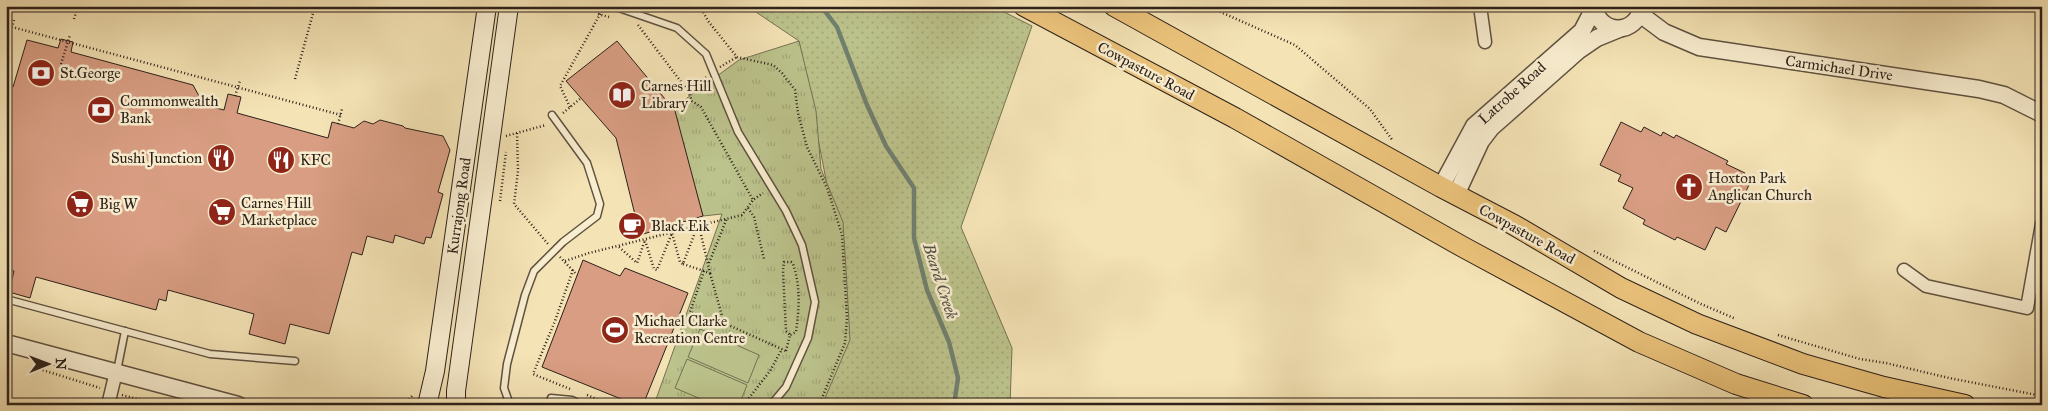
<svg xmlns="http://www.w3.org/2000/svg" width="2048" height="411" viewBox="0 0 2048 411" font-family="'IM FELL Great Primer',serif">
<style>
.grass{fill:url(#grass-dots);stroke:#747253}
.park{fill:url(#park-tufts);stroke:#747253}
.pitch{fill:#bcc38c;stroke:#747253}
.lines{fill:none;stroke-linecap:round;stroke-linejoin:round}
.stream{stroke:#70806f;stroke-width:4.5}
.building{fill:#d89d82;stroke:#2d211a}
.service-casing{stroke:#5f5241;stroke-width:9}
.minor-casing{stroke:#5f5241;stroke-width:15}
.tertiary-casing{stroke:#5f5241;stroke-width:19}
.secondary-casing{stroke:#2d211a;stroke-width:20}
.primary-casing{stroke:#2d211a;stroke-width:22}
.path{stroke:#2d211a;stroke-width:2.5;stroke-dasharray:1 2.5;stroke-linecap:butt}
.service{stroke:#f8edcf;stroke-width:6}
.minor{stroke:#f8edcf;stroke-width:12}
.tertiary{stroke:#f8edcf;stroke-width:16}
.secondary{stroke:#f8edcf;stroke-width:18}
.primary{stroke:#eac27a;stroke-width:20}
.labels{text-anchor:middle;stroke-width:5;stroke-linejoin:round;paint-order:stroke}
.street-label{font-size:15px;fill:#2d211a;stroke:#f8edcf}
.poi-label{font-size:15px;fill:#2d211a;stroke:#f8edcf;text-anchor:start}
.water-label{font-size:16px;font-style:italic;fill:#4f5045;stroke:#f8edcf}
</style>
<defs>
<pattern id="grass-dots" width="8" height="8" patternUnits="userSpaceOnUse" patternTransform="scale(1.25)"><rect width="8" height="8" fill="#bcc38c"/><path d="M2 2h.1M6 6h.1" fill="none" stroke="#a2a778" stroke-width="1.8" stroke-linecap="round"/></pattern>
<pattern id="park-tufts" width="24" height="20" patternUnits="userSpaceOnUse" patternTransform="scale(1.25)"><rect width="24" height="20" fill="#bcc38c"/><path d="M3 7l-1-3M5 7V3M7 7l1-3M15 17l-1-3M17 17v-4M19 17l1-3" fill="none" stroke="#a2a778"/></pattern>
</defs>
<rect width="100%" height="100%" fill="#f4e3b5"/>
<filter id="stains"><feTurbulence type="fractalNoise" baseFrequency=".004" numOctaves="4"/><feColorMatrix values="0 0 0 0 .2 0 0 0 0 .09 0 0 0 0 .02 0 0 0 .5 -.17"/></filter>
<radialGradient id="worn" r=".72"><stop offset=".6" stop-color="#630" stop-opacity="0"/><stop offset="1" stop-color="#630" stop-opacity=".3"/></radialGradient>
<polygon class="grass" points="747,6 992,6 1032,26 961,227 1012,348 1010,405 821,405 828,190 799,41"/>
<polygon class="park" points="799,41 816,111 821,169 843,222 846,269 850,340 822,405 654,405 722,214 703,216 672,109 739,60"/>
<g class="pitch">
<polygon points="700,329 759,355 748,383 688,357"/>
<polygon points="687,359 747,385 739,405 715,405 675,388"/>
</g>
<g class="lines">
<polyline class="stream" points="821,6 837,27 867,105 886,146 914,188 914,238 927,290 949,342 958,378 954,405"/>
</g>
<g class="building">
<polygon points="61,39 73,42 71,52 193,85 204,105 224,110 228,94 241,97 237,113 328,138 332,122 354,128 364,121 373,124 380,120 403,126 405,128 443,136 450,150 438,192 443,194 431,238 426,237 424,244 395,235 393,243 367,236 362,255 352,252 329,334 290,324 285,344 249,334 254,314 168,290 166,301 159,299 156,310 36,277 30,298 9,292 14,271 6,269 6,85 13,87 27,40 58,48"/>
<polygon points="617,41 675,111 703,216 640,235 616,138 566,81"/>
<polygon points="1621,122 1641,132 1644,127 1661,136 1663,132 1674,138 1676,135 1728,161 1726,164 1745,173 1741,181 1749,185 1726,232 1716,227 1705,250 1677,237 1675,240 1643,224 1645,220 1623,208 1633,188 1618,181 1621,175 1600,165"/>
<polygon points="583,260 620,276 625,268 688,293 643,405 636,405 542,367"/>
</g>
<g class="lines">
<g class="service-casing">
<g id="service">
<polyline points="613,6 677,28 706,54 738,132 786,211 802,245 815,302 808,338 786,387 771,405"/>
<polyline points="6,299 210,354 295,361"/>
<polyline points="117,371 125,331"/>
<polyline points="510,405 504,388 507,364 525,295 534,271 563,242 597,216 600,204 587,163 552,115"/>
<polyline points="549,405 551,398 572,400 582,405"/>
</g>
</g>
<g class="minor-casing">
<g id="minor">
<polyline points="1480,6 1485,42"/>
<polyline points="1904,270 1926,286 2027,308 2042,224"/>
<polyline points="108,405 116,372"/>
</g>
</g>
<g class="tertiary-casing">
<g id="tertiary">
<path d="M1594 6C1599 36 1637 36 1642 6"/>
<polyline points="1640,14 1664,32 1699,47 1979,89 2004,95 2042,114"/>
<polyline points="1441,187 1474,126 1582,31 1594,8"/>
<polyline points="1456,195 1481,141 1491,128 1578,51 1597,38 1619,29"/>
<polyline points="6,343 238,405"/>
</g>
</g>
<g class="secondary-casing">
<g id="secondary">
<polyline points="427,405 435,371 487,6"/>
<polyline points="456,405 456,391 509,6"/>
</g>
</g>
<g class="primary-casing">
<g id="primary">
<polyline points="1024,6 1235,118 1463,247 1639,342 1736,384 1803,405"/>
<polyline points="1114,6 1441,187 1514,225 1621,288 1697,324 1803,364 1884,387 1965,405"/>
</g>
</g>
<g class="path">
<polyline points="700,6 708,21 737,57 773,65 782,73 795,90 798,113 807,147 828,190 842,235 847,318 845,343 819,405"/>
<polyline points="1207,6 1295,45 1370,109 1393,141"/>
<polyline points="598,14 609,17"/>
<polyline points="74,19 78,6"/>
<polyline points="14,20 12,27 341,115"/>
<polyline points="638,25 688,91 706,77"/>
<polyline points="61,64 70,35"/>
<polyline points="720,67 737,57"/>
<polyline points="295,79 315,6"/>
<polyline points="688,91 692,101 701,107 753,200 763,193"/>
<polyline points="235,96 240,81"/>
<polyline points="570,107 560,86 604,7"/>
<polyline points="563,113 581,98"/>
<polyline points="338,124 342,109"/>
<polyline points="517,133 518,171 514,204 548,244"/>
<polyline points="506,136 546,125"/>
<polyline points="500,201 506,152"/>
<polyline points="748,208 754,217 764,259"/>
<polyline points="619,247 637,263 645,240 654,269 657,270 672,233 680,262 683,264 697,227"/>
<polyline points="1594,251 1701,304 1736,319"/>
<polyline points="560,257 577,275"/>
<polyline points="565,261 589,253 742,215 753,200"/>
<polyline points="709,263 727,218"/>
<polyline points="683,264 710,273 699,226"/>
<polyline points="704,271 690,312 724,323 710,273"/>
<polyline points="724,323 786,351"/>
<polyline points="1778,335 1860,359 1886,363 1949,378 2042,396"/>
<path d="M786 351 790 335 786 331 783 271 784 262H791L793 264C801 287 799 309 796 332L790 335"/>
<polyline points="36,368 100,388"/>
<polyline points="570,389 533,374 555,321 573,270"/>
<polyline points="122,395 159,405"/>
<polyline points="587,395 611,405"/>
<polyline points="405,405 412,396"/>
<polyline points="747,405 749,398 770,371 782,349"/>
</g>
<use href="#service" class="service"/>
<use href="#minor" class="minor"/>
<use href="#tertiary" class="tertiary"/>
<use href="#secondary" class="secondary"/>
<use href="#primary" class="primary"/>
</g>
<defs>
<g id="bank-disc" transform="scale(1.4375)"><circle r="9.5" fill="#8f2418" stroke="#f8edcf"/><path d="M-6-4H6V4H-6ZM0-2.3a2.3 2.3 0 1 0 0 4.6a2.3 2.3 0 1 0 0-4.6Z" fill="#fff"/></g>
<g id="library-disc" transform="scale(1.4375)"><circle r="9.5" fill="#8f2418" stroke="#f8edcf"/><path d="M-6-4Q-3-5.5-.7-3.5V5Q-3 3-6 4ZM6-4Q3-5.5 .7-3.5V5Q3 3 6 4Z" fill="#fff"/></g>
<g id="restaurant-disc" transform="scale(1.4375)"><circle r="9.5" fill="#8f2418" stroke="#f8edcf"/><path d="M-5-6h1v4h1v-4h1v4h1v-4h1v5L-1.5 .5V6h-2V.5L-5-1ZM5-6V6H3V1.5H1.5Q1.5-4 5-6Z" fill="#fff"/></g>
<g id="church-disc" transform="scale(1.4375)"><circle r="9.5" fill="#8f2418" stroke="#f8edcf"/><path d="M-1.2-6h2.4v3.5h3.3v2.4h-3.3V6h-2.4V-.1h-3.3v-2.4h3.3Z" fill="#fff"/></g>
<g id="supermarket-disc" transform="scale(1.4375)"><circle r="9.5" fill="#8f2418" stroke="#f8edcf"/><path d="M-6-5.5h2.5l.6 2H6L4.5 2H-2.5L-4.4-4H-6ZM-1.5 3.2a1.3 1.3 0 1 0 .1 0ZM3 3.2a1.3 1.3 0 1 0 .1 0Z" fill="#fff"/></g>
<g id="cafe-disc" transform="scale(1.4375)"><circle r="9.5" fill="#8f2418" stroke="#f8edcf"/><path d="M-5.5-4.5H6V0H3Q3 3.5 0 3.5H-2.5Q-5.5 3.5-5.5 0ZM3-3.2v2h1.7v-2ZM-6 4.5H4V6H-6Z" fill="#fff"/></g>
<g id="stadium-disc" transform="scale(1.4375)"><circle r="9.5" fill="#8f2418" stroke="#f8edcf"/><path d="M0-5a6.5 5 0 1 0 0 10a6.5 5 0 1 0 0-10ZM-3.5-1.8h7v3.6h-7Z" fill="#fff"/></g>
</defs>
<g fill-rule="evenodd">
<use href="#bank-disc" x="41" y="73"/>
<use href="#library-disc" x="622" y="95"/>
<use href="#bank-disc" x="101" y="110"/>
<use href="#restaurant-disc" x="221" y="158"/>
<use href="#restaurant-disc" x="281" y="160"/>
<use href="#church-disc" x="1689" y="187"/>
<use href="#supermarket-disc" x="80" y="204"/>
<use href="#supermarket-disc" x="222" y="212"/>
<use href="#cafe-disc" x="632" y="226"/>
<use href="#stadium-disc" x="615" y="330"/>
</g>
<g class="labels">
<g class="street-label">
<text transform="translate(1839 68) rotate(8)" y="5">Carmichael Drive</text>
<text transform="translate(1146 71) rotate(28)" y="5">Cowpasture Road</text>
<text transform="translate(1512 93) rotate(-42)" y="5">Latrobe Road</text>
<text transform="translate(459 206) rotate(-82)" y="5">Kurrajong Road</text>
<text transform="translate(1527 234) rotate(29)" y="5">Cowpasture Road</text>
</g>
<g class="poi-label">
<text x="60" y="78">St.George</text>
<text x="641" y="91">Carnes Hill<tspan x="641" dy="17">Library</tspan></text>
<text x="120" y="106">Commonwealth<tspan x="120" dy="17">Bank</tspan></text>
<text x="202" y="163" text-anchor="end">Sushi Junction</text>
<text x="300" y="165">KFC</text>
<text x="1708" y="183">Hoxton Park<tspan x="1708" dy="17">Anglican Church</tspan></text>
<text x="241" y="208">Carnes Hill<tspan x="241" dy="17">Marketplace</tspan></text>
<text x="99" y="209">Big W</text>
<text x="651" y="231">Black Eik</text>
<text x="634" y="326">Michael Clarke<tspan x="634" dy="17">Recreation Centre</tspan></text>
</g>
<g class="water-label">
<text transform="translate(941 281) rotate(72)" y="6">Beard Creek</text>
</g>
</g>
<rect width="2048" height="411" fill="none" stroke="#f4e3b5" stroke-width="25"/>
<rect x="8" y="8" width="2033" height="396" fill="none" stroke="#2d211a" stroke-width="2.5"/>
<rect x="12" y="12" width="2023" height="386" fill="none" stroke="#2d211a"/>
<g transform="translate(48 364) rotate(89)" stroke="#f8edcf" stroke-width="4" paint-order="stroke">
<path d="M0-4L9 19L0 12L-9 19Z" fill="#2d211a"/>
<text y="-8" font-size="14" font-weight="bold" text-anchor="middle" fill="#2d211a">N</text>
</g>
<rect width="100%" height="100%" filter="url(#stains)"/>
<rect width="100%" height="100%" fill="url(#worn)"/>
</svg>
